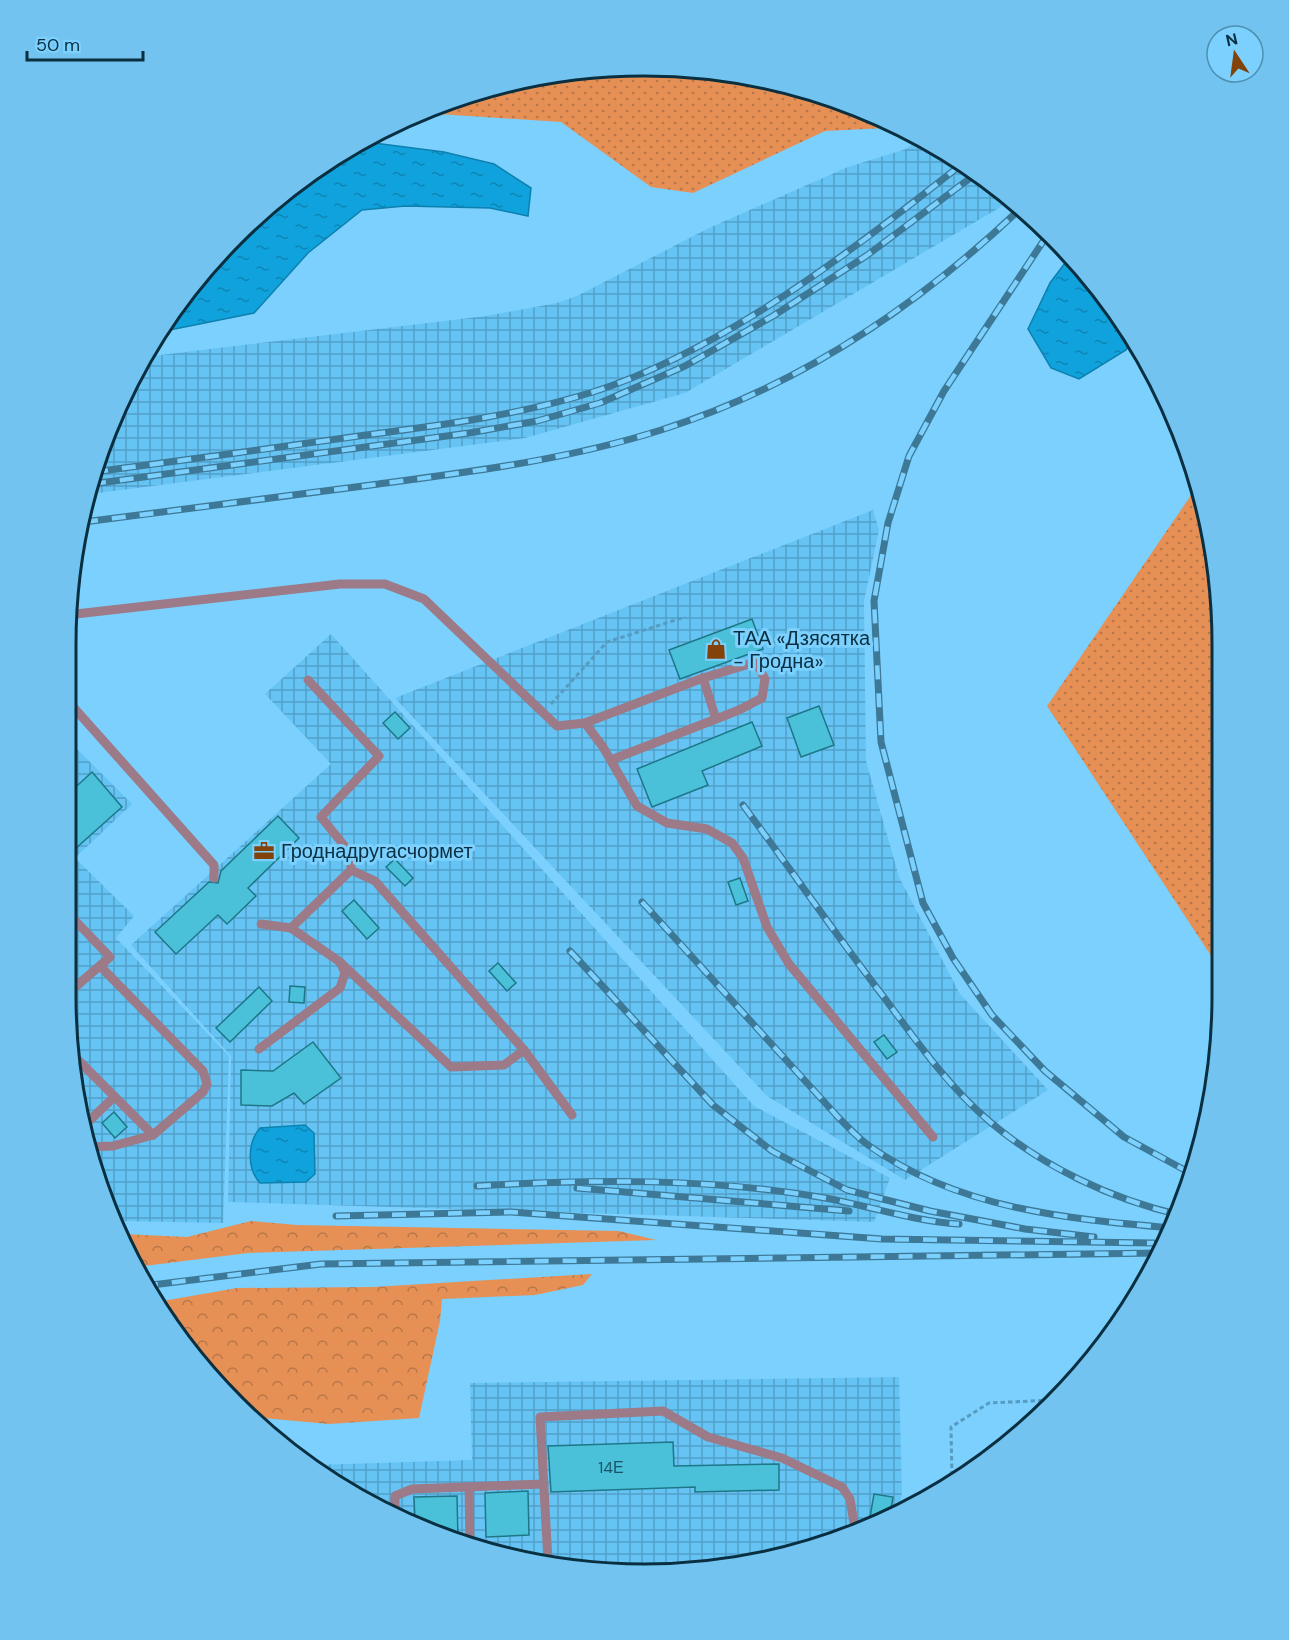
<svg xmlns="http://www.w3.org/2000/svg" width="1289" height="1640" viewBox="0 0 1289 1640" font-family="'DM Sans',sans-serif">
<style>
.industrial{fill:url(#industrial-grid)}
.grass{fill:url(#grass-dots)}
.forest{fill:url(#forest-crowns)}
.water{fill:url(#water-ripples);stroke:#0e80ae;stroke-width:1.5}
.building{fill:#4ac1d9;stroke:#1e7788;stroke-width:1.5}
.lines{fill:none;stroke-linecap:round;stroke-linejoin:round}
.path{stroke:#569cc1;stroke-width:3;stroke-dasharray:4.5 3;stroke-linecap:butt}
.service{stroke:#9d7a87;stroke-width:9}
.rail-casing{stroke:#3d7897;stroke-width:7}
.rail{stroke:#7bd0fe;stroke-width:4.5;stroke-dasharray:14;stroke-linecap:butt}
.labels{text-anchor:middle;stroke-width:6;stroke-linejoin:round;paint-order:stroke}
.number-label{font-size:16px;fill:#195467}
.poi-label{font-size:20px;fill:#092f41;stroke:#7bd0fe;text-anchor:start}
.rim{fill:none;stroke:#092f41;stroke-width:3}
</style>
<defs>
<pattern id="industrial-grid" width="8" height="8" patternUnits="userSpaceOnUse" patternTransform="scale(1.5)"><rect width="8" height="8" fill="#66c4f5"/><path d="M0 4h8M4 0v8" fill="none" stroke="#52a0c8"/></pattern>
<pattern id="grass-dots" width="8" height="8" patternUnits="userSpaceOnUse" patternTransform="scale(1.5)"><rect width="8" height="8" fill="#e69055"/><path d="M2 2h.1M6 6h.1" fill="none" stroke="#b97648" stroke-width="1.8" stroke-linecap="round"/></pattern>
<pattern id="forest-crowns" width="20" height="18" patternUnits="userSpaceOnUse" patternTransform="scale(1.5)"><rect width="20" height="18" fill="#e69055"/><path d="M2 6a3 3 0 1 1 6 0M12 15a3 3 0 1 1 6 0" fill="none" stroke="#b97648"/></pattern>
<pattern id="water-ripples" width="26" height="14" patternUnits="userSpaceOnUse" patternTransform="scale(1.5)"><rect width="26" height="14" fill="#10a2dc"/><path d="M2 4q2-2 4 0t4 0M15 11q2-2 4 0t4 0" fill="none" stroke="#0d84b4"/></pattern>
</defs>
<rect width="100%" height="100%" fill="#7bd0fe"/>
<g class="industrial">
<polygon points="920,138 996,185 1010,198 999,208 685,393 525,438 90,494 97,459 152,356 486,316 557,303 577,296 709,228 848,167 906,149"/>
<polygon points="873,510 879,530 864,601 866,761 899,877 960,994 1048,1090 905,1180 767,1096 395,698"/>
<polygon points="331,634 754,1106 890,1178 874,1222 228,1202 231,1056 131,945 331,764 265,694"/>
<polygon points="76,748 132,804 75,858 134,916 116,938 229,1056 223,1223 117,1221 86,1146 66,995 67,756"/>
<polygon points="899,1377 902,1492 899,1511 795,1554 645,1574 495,1554 356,1497 314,1465 472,1460 470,1383"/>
</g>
<g class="grass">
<polygon points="682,67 794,86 894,123 886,128 825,131 693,193 651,187 561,122 423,113 458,97 569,71"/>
<polygon points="1198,485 1222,606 1223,974 1047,706"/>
</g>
<g class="forest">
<polygon points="251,1221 297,1225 619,1231 656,1240 248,1253 136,1267 123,1234 187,1237"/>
<polygon points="592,1274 583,1285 535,1295 442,1299 440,1321 419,1418 329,1424 252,1417 236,1405 157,1302 237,1288 373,1287"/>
</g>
<g class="water">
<polygon points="374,143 444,152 494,164 531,188 528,216 490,208 405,206 362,210 308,253 254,313 165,331 186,292 263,210 352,146"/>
<polygon points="1071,255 1133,338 1126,350 1079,379 1051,368 1028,329 1050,283"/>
<path d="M305 1125 314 1133 315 1174 306 1182 260 1183C247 1169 247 1143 260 1128Z"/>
</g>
<g class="building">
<polygon points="752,619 763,649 680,679 669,650"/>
<polygon points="819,706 834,745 801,757 787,718"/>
<polygon points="395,712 410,728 398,739 383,723"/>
<polygon points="752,722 762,746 702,771 708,785 652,807 637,769"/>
<polygon points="92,772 122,807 66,857 67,795"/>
<polygon points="278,816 299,838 248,888 256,896 227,924 218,915 176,954 155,932 209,882 218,883 221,871"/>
<polygon points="395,859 413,878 405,886 386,867"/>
<polygon points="740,878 748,901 736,905 728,882"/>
<polygon points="354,900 379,928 367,939 342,911"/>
<polygon points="498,963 516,983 507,991 489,971"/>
<polygon points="290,986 305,987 304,1003 289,1002"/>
<polygon points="259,987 272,1001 230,1042 216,1028"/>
<polygon points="884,1035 897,1052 887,1059 874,1042"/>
<polygon points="313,1042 341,1078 304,1104 294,1093 272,1106 241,1105 241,1070 273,1071"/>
<polygon points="114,1112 127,1127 115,1138 102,1123"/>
<polygon points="673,1442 674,1466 779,1464 779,1490 695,1492 695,1487 551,1492 548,1446"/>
<polygon points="528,1491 529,1535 486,1537 485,1493"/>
<polygon points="874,1494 893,1497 890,1515 869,1523"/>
<polygon points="457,1496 458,1539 415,1521 414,1497"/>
</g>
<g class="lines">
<g class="path">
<polyline points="551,704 607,642 685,617"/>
<polyline points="952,1483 951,1427 989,1403 1053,1400"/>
</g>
<g class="service">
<polyline points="67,615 340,584 385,584 424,599 557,726 585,723 703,678 756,662 765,679 762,698 739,710 611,760"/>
<polyline points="703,678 716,719"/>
<polyline points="67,700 214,865 214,878"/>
<polyline points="585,723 603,747 637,806 667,823 707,829 732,843 743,858 767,927 789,964 933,1137"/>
<polyline points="291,928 351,870 351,854 321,817 379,756 308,680"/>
<polyline points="340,962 451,1067 504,1065 524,1050 375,881 351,870"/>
<polyline points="66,995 110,957 66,911"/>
<polyline points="259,1049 340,988 345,973 340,962 291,928 261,924"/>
<polyline points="524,1050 572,1115"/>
<polyline points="74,1056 153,1135 203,1092 207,1084 203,1071 100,966"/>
<polyline points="88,1122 113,1098"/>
<polyline points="87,1147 113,1146 153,1135"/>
<polyline points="469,1487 470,1544"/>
<polyline points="395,1513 395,1496 412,1489 544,1484"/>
<polyline points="548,1561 540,1417 663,1411 708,1437 782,1458 842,1487 850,1499 855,1529"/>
<polyline points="612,1570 684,1569"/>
</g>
<g class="rail-casing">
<g id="rail">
<polyline points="1048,234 944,391 909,456 888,523 874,601 881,742 923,903 953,958 992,1015 1045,1071 1124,1137 1192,1174"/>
<path d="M94 472C185 460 275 448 366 435 442 425 519 415 593 392 724 350 855 249 962 164"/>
<polyline points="92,484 469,433 537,421 600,403 685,366 773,316 866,256 977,173"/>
<path d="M84 522C180 510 276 497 371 485 469 472 567 460 661 430 797 387 918 306 1021 208"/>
<path d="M743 805C791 870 837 936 886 1000 917 1042 949 1087 989 1121 1043 1167 1111 1199 1180 1215"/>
<path d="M642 902 838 1117C847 1126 857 1137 868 1145 958 1209 1067 1219 1173 1228"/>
<polyline points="570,951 713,1105 772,1151 847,1190 930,1211 1025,1229 1094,1237"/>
<path d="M477 1186C592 1179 711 1178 825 1198 870 1206 913 1221 959 1224"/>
<polyline points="577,1188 849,1211"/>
<polyline points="336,1216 511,1212 882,1239 1154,1243"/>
<polyline points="144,1286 321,1264 1160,1253"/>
</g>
</g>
<use href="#rail" class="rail"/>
</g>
<defs>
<g id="shop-bare" transform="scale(1.62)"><path d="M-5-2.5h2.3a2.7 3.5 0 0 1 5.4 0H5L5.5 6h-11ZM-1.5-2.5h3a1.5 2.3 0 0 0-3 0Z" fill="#82420a" stroke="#7bd0fe" stroke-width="2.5" paint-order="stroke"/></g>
<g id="office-bare" transform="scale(1.62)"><path d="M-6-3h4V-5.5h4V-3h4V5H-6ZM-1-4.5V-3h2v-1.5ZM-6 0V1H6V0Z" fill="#82420a" stroke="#7bd0fe" stroke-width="2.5" paint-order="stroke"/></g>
</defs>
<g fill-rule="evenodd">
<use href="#shop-bare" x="716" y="649"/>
<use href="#office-bare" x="264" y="851"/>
</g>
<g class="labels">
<g class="number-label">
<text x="611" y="1473">14Е</text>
</g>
<g class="poi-label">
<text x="733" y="645">ТАА «Дзясятка<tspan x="733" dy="23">- Гродна»</tspan></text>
<text x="281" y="858">Гроднадругасчормет</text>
</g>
</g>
<path d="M0 0H1289V1640H0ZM644 76H644A568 568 0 0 1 1212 644V996A568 568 0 0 1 644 1564H644A568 568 0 0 1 76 996V644A568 568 0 0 1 644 76Z" fill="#72c3ef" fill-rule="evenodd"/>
<path class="rim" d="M644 76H644A568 568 0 0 1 1212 644V996A568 568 0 0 1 644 1564H644A568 568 0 0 1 76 996V644A568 568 0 0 1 644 76Z"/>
<g transform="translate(1235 54) rotate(347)"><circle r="28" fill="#7bd0fe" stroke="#4d90b2" stroke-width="1.5"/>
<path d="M0-4.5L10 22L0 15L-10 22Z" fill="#82420a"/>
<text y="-9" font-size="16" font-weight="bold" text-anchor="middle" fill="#092f41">N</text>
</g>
<path d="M27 51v9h116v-9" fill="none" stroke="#092f41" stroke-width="3"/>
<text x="36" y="51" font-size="18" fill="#092f41" stroke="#7bd0fe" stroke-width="4.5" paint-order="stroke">50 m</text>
</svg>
